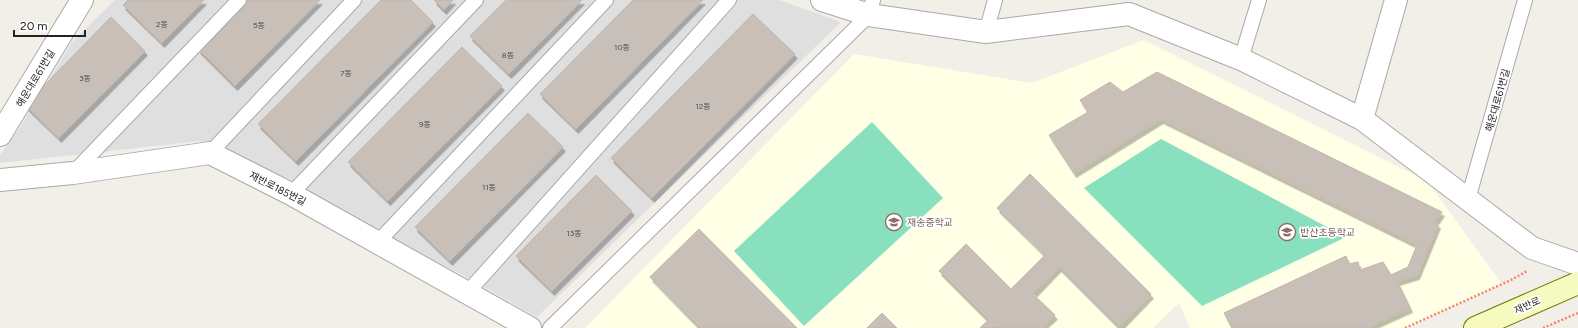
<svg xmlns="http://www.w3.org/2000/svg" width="1578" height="328" viewBox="0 0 1578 328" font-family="Figtree,'Noto Sans KR',sans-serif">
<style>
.residential{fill:#e0dfdf}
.education{fill:#ffffe5}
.pitch{fill:#88e0be}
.building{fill:#c7bfb8;stroke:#c4b6ab;filter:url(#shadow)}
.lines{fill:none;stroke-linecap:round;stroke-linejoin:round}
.service-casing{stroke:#a9a9a9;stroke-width:16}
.minor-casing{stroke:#a9a9a9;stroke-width:24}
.secondary-casing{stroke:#707d05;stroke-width:24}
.path{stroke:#fa8072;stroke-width:2.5;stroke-dasharray:2 2;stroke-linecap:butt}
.service{stroke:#fff;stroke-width:14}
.minor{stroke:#fff;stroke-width:22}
.secondary{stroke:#f7fabf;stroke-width:22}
.labels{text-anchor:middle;stroke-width:3.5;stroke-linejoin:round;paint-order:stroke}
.number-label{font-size:8px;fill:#4b4948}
.street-label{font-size:10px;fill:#222;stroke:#fff}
.education-label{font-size:10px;fill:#785e54;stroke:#fff;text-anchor:start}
</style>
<defs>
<filter id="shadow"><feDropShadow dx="2.5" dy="4.5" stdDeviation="0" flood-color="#0004"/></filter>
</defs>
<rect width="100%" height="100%" fill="#f2efe9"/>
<polygon class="residential" points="115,0 779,0 841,22 537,317 464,276 369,227 288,178 200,141 0,163 0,155 21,126 72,42"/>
<polygon class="education" points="1144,40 1427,181 1502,284 1407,328 1190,328 1179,303 1153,328 585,328 854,54 1032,83"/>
<g class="pitch">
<polygon points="872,122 943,198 804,326 734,251"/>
<polygon points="1161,139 1346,237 1202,306 1084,188"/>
</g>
<g class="building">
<polygon points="128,0 204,0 162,43 123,5"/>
<polygon points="247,0 320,0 235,86 198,49"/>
<polygon points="381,0 411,0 433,22 296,161 258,124"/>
<polygon points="434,0 453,0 444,10"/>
<polygon points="506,0 582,0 509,74 470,36"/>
<polygon points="633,0 703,0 576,129 540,94"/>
<polygon points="753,14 795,54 652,198 611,158"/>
<polygon points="111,17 145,51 59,138 25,105"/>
<polygon points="462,47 502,86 388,201 348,162"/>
<polygon points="1157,72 1442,212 1435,222 1438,224 1417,275 1397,281 1410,308 1366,328 1232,328 1224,313 1346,256 1349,264 1358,262 1360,270 1383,262 1391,275 1408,267 1417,245 1161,119 1074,173 1049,135 1088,112 1080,100 1110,82 1123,92"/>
<polygon points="528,113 563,147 450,261 415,227"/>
<polygon points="1030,174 1151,294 1119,327 1059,267 1033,294 1055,315 1044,325 1047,328 999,328 997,326 995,328 980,328 988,320 939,271 966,244 1011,289 1045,255 997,208"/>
<polygon points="596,175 632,211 552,291 516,256"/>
<polygon points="699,229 797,328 700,328 650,277"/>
<polygon points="882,313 897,328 867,328"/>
</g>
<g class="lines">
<g class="service-casing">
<g id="service">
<polyline points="986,32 995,0"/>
<polyline points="1241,59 1259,0"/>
<polyline points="210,153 354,0"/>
<polyline points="73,173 239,0"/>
<polyline points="291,194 476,0"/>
<polyline points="1468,199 1525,0"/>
<polyline points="377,243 606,0"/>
<polyline points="467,293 729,0"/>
<polyline points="550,328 869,15 873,0"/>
</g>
</g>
<g class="minor-casing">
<g id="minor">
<polyline points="822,0 869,15 986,32 1129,14 1241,59 1362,119 1532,248 1578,264"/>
<polyline points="1362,119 1396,0"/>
<polyline points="0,135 82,0"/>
<polyline points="0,180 73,173 210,153 291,194 530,328"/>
</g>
</g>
<g class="secondary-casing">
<polyline id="secondary" points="1475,328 1578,283"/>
</g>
<g class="path">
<polyline points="1405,328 1511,280 1527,271"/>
<polyline points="1543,328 1578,313"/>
</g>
<use href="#service" class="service"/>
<use href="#minor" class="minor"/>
<use href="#secondary" class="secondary"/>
</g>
<defs>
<g id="school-ring" transform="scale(0.9)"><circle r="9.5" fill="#fff" stroke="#8d6e63" stroke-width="1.5"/><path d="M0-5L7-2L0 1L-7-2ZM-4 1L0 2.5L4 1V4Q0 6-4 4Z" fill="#8d6e63"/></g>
</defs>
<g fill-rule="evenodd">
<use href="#school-ring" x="894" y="222"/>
<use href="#school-ring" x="1287" y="232"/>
</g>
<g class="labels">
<g class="number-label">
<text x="162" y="27">2동</text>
<text x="259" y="28">5동</text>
<text x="622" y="50">10동</text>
<text x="508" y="58">8동</text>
<text x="346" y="76">7동</text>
<text x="85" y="81">3동</text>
<text x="703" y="109">12동</text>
<text x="425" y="127">9동</text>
<text x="489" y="190">11동</text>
<text x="574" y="236">13동</text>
</g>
<g class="street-label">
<text transform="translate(35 78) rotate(-59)" y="4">해운대로61번길</text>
<text transform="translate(1497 100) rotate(-74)" y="4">해운대로61번길</text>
<text transform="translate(278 188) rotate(27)" y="4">재반로185번길</text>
<text transform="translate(1527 305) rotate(-24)" y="4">재반로</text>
</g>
<g class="education-label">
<text x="907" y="226">재송중학교</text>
<text x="1300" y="236">반산초등학교</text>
</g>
</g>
<path d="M14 30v6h71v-6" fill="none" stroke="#222222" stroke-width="2"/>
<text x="20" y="30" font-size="12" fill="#222222" stroke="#ffffff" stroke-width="3" paint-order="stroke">20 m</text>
</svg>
